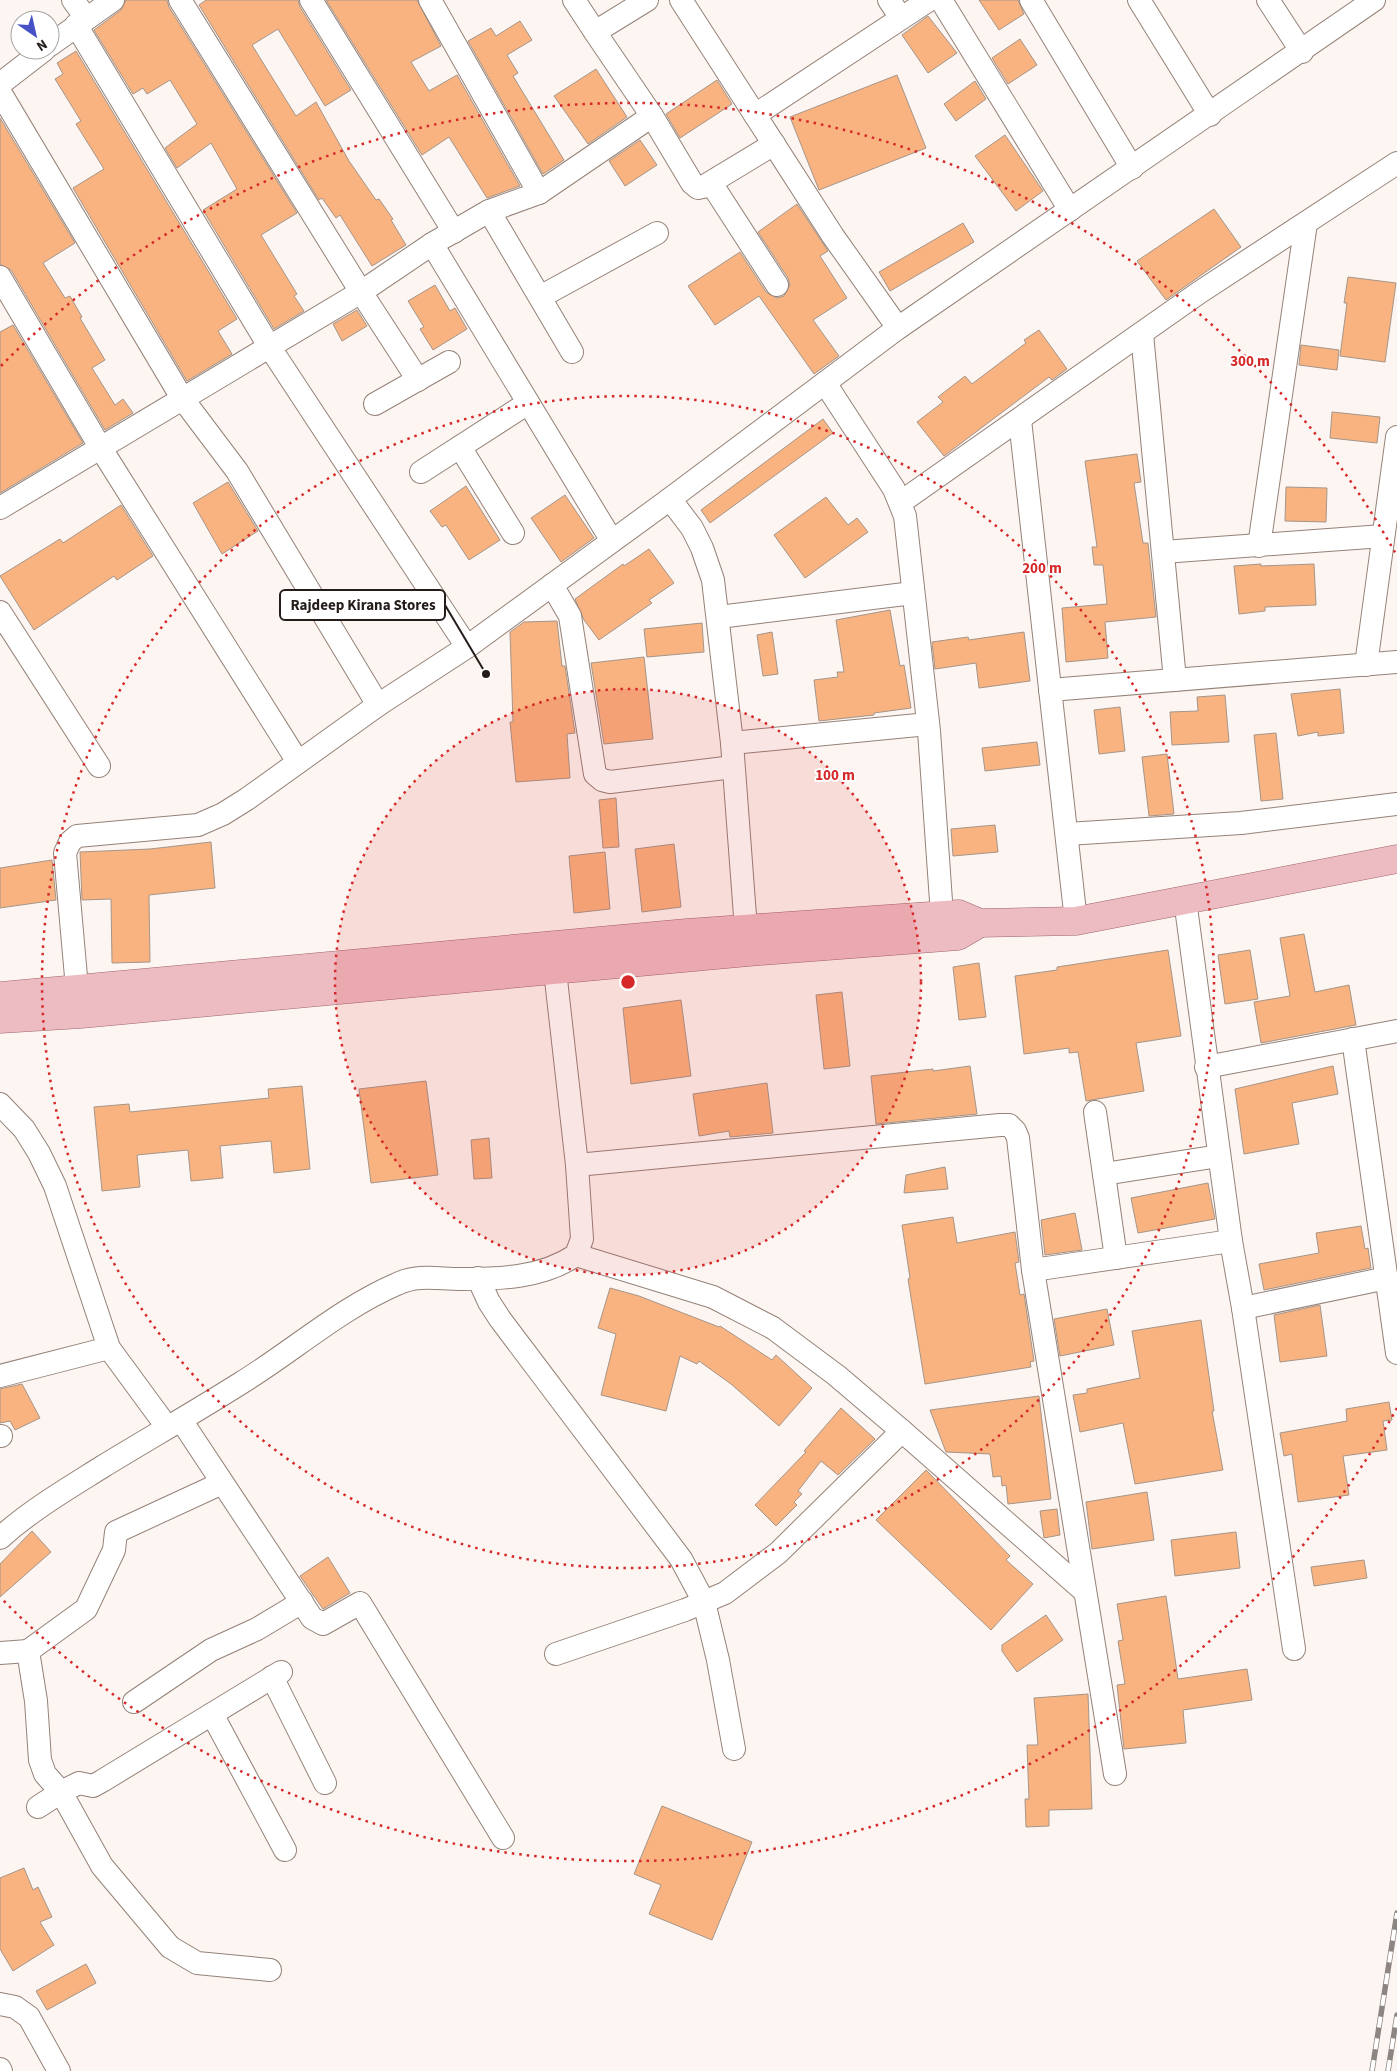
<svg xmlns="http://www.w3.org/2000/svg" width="1397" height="2071" viewBox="0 0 1397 2071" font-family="'Source Sans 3',sans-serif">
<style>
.building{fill:#f9b380;stroke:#a59589}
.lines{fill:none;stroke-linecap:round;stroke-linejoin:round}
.minor-casing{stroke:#948278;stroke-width:24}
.major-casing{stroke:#9f666d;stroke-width:29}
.minor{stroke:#fff;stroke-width:22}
.major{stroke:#edbbc2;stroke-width:28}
.rail-casing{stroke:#8d8582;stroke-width:5.5}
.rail{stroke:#fff;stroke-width:4;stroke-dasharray:11;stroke-linecap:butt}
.ring{fill:none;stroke:#d62828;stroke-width:2.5;stroke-dasharray:2.5 5}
.centre{fill:#d62828;stroke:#fff;stroke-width:2.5}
.ring-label{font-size:15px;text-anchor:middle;font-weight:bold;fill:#d62828;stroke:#fff;stroke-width:4;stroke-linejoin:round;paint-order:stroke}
.leader{fill:none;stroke:#241d1a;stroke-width:2}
.callout-dot{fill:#241d1a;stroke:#fff;stroke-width:2}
.callout{fill:#fff;stroke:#241d1a;stroke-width:2}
.callout-label{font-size:15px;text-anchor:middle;font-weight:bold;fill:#241d1a}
</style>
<rect width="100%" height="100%" fill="#fdf5f1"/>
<g class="building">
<polygon points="126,0 167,0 169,7 297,213 261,235 297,294 294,296 304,311 274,329 203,210 237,189 211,143 177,168 165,148 197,124 170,80 147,94 143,88 133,94 94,30 121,10"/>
<polygon points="206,0 298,0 300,7 351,90 325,106 278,29 252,45 296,116 316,102 349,161 376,200 379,199 393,219 391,220 406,245 372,266 340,215 336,218 322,198 319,200 199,5"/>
<polygon points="326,0 417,0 441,46 411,62 429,91 457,75 520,186 487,198 449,137 422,155"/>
<polygon points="979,0 1018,0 1024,14 999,30"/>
<polygon points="928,16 957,53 928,73 902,35"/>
<polygon points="520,21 532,40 507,55 518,73 513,76 564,160 543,174 468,41 491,28 496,36"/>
<polygon points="1020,39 1037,65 1008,84 992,58"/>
<polygon points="76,51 237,319 218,331 232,354 187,381 73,188 104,169 76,124 81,121 55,79 63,74 57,63"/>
<polygon points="596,69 627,117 588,144 554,96"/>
<polygon points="897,75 926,148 819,190 790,117"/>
<polygon points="717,80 732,104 680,138 666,114"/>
<polygon points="975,81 986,99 956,121 944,104"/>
<polygon points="0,118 75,243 43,263 65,298 70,296 82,317 80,318 105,360 92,368 115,405 123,399 133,413 105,430 11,270 0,264"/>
<polygon points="1005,135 1043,191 1016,211 975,156"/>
<polygon points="640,140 657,165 625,186 609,161"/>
<polygon points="797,204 828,251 820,256 847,298 813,320 839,356 814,374 759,296 715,325 688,286 740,252 766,292 777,298 784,296 790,285 788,278 758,232"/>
<polygon points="1214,209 1241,247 1166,300 1137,261"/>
<polygon points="963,223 974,242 890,291 879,272"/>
<polygon points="1348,277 1396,283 1385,362 1340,356 1347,303 1344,303"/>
<polygon points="435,285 450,311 455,308 467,329 433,350 420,329 424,327 408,301"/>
<polygon points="357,310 367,326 342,341 333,324"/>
<polygon points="13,325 83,443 0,493 0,332"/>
<polygon points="1039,330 1067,369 1052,380 1049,377 944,456 917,422 943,402 938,397 965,376 972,384 1026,343 1024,340"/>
<polygon points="1301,345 1339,350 1337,370 1299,365"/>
<polygon points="1332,412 1380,417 1377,443 1330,438"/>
<polygon points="823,419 833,433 710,523 701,510"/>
<polygon points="1137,454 1141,482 1134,483 1143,543 1148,543 1156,617 1105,622 1108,658 1066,662 1062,608 1107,604 1103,565 1094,565 1092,547 1097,547 1085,461"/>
<polygon points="228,482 258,531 222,554 193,503"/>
<polygon points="466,486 500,540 469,560 446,525 442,527 430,511"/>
<polygon points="1286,487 1327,488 1326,522 1285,521"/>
<polygon points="565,495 594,538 561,562 531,518"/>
<polygon points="826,497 848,525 857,518 868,532 805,578 774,535"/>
<polygon points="121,505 153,556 117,580 114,576 34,630 0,576 60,539 63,543"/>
<polygon points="649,549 674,583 649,600 652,603 599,640 584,620 575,599 623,564 624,566"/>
<polygon points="1261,564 1261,566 1314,564 1316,605 1265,607 1265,611 1239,614 1234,566"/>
<polygon points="890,610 900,666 904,665 911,708 874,713 874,715 819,721 814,680 838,677 837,672 844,672 836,620"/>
<polygon points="557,621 562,666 565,666 575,733 567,734 570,778 516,782 510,722 513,722 510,632 524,622"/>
<polygon points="702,623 704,652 647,657 644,629"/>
<polygon points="772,632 778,674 763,676 757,635"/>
<polygon points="1024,632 1030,681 979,688 976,663 935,669 932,642 968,637 969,640"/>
<polygon points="644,657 653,739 604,744 591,663"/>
<polygon points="1340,689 1344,733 1318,736 1318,732 1298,736 1291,694"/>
<polygon points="1225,695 1229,742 1172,745 1170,712 1198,711 1197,697"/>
<polygon points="1120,707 1125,751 1099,754 1094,710"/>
<polygon points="1276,733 1283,799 1261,801 1254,735"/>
<polygon points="1037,742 1040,765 985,771 982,748"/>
<polygon points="1167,754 1174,814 1149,816 1142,757"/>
<polygon points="616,798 619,847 603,848 599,800"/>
<polygon points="995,825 998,852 953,856 951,829"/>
<polygon points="211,842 215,888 149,895 150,962 112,963 111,899 82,900 80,852 150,849"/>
<polygon points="674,844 681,907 642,912 635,849"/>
<polygon points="605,852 610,909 574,913 569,856"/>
<polygon points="52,860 56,900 0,908 0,868"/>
<polygon points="1304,934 1315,992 1349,985 1356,1025 1261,1043 1254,1002 1290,996 1280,938"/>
<polygon points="1168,950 1181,1036 1136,1043 1144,1091 1086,1101 1078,1052 1069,1053 1069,1048 1024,1054 1015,976 1057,970 1057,967"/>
<polygon points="1250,950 1258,999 1225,1004 1218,955"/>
<polygon points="979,963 986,1017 959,1020 953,967"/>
<polygon points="842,992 850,1066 824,1069 816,995"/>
<polygon points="681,1000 691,1076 631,1084 623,1008"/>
<polygon points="970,1066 977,1114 876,1124 871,1076 933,1069 933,1071"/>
<polygon points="1333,1066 1338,1094 1292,1103 1299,1144 1244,1154 1235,1089"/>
<polygon points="426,1081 438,1175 371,1183 359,1089"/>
<polygon points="767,1083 773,1133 730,1137 729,1131 699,1136 693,1094"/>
<polygon points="302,1086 310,1169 274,1173 271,1141 220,1146 223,1178 191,1181 188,1150 137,1155 140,1187 102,1191 94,1107 129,1104 130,1112 269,1098 268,1089"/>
<polygon points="489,1138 492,1178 474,1179 471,1140"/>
<polygon points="945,1167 948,1189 904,1193 906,1175"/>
<polygon points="1208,1183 1215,1219 1138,1233 1131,1198"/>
<polygon points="1075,1213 1082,1250 1045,1255 1041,1220"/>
<polygon points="953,1217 957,1243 1015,1232 1019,1262 1015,1263 1020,1295 1024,1294 1034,1361 1030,1362 1031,1367 925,1384 908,1279 910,1278 902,1225"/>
<polygon points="1361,1226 1365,1249 1368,1248 1371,1268 1264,1290 1259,1264 1319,1253 1316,1233"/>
<polygon points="610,1288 639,1296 719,1327 720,1326 772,1360 776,1355 812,1388 779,1426 731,1384 699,1361 697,1364 680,1356 666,1411 601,1395 616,1334 598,1328"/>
<polygon points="1320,1305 1327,1356 1280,1362 1274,1315"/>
<polygon points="1107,1309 1114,1345 1060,1356 1054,1319"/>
<polygon points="1201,1320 1214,1411 1212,1411 1223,1470 1135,1484 1123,1423 1080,1432 1073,1395 1087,1393 1087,1389 1140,1378 1132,1331"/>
<polygon points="22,1384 40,1418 15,1430 10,1421 0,1423 0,1389"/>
<polygon points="1039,1396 1051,1499 1008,1504 1006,1485 1002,1486 1001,1476 993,1477 990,1454 946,1452 930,1410"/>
<polygon points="1389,1402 1392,1420 1383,1421 1387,1450 1343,1456 1349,1495 1298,1502 1292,1454 1284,1456 1280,1433 1347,1421 1346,1409"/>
<polygon points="841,1408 875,1439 838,1475 821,1461 798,1491 802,1494 794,1502 797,1505 776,1526 755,1505 806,1452 804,1451"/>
<polygon points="926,1470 1010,1556 1006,1560 1033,1584 991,1630 876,1520"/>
<polygon points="1147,1492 1154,1540 1092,1549 1086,1502"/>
<polygon points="1057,1509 1060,1535 1044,1538 1040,1511"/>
<polygon points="32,1531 51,1552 0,1597 0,1564"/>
<polygon points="1236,1532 1240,1568 1175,1576 1171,1540"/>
<polygon points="328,1557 350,1593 323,1609 300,1576"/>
<polygon points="1364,1560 1367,1578 1314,1586 1311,1567"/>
<polygon points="1166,1596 1178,1679 1247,1669 1252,1700 1183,1710 1186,1743 1124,1749 1117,1685 1125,1684 1118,1641 1123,1640 1117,1604"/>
<polygon points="1046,1615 1063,1640 1017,1672 1002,1651 1002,1645"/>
<polygon points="1088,1694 1092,1809 1049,1810 1049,1826 1026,1827 1025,1799 1029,1799 1027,1745 1038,1745 1034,1698"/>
<polygon points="662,1806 752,1842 712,1940 649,1914 661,1885 634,1874"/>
<polygon points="24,1868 33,1890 38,1887 52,1917 40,1922 54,1945 13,1971 0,1949 0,1878"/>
<polygon points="86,1964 96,1983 47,2010 36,1991"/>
</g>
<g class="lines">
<g class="minor-casing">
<g id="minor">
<polyline points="73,0 86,18"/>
<polyline points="180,0 361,292 418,380"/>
<polyline points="311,0 454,232"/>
<polyline points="430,0 539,193"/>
<polyline points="574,0 595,32 647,0"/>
<polyline points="681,0 833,236 898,328"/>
<polyline points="889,0 901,18"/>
<polyline points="941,0 1070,210"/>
<polyline points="1031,0 1132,168"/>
<polyline points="1139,0 1210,115"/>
<polyline points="1268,0 1302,52"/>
<polyline points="76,25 269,346 467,647"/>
<polyline points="50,45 113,0"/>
<polyline points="0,84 44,50"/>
<polyline points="0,92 182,398 237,471 378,705"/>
<polyline points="755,115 929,0"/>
<polyline points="652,116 692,183 698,188 703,187 774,144"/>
<polyline points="711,183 777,285"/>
<polyline points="489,211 572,352"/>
<polyline points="432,244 612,541"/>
<polyline points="0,277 100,447 298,762"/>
<polyline points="540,297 657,233"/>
<polyline points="1142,334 1175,680"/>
<polyline points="825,383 894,489 905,516 929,731 942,915"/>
<polyline points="375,404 449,362"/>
<polyline points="1020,420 1076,921"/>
<polyline points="460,447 513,533"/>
<polyline points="421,472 528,403"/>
<polyline points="670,499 692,528 702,548 713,580 732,743 746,929"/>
<polyline points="901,502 1200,292 1397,163"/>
<polyline points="0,508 361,292 432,244 489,211 539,193 652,116 595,32"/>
<polyline points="1259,546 1306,223"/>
<polyline points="1163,552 1383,536"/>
<polyline points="552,585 570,616 595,774 602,780 610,782 733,767"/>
<polyline points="0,612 99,766"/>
<polyline points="719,617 913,593"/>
<polyline points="1366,665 1397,437"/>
<polyline points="1050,690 1397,662"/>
<polyline points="732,743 928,724"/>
<polyline points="1067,834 1241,823 1397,804"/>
<polyline points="1185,900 1231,1241 1243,1308 1294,1649"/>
<polyline points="77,988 65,853 70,842 77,836 198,825 223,814 247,799 378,705 467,647 670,499 898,328 1374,0"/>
<polyline points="1353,1039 1397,1353"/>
<polyline points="1206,1067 1397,1031"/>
<polyline points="0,1104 24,1129 39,1153 55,1186 109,1348 167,1427"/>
<polyline points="1095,1112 1116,1258"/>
<polyline points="577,1165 1000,1125 1009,1125 1015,1131 1018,1138 1033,1270 1115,1774"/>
<polyline points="1104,1174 1219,1156"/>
<polyline points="576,1255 713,1297 773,1328 836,1375 902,1431 1083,1590"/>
<polyline points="1033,1270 1231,1241"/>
<polyline points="478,1278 489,1302 500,1319 681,1559 704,1602 718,1660 734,1749"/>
<polyline points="1243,1308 1387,1278"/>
<polyline points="0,1376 109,1348"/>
<polyline points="181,1420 312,1618 323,1624 360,1603 503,1838"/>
<polyline points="0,1436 1,1436"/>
<path d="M0 1538C31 1510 67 1489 102 1467 148 1439 195 1412 241 1383 293 1351 341 1308 397 1284 418 1274 438 1279 460 1279 500 1279 542 1278 576 1255L582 1239 577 1165 553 953"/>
<polyline points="0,1653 28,1651"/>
<polyline points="556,1654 685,1610 725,1593 778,1553 902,1431"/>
<polyline points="272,1677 325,1783"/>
<polyline points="134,1702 211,1650 257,1629 302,1602"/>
<polyline points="212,1714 285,1850"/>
<polyline points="38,1807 61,1792 45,1774 40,1760 36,1701 28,1651 86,1609 114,1550 116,1532 222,1483"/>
<polyline points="270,1970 197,1963 170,1947 102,1866 61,1792 79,1783 93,1786 102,1781 281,1672"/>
<polyline points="0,2004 15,2007 29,2017 59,2071"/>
<polyline points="0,2069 1,2071"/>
</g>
</g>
<g class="major-casing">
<g id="major">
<polyline points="0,996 687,933 959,914 980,923 1076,921 1397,859"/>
<polyline points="0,1019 81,1014 748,952 958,936 980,923"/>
</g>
</g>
<use href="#minor" class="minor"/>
<use href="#major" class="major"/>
<g class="rail-casing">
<g id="rail">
<polyline points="1372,2071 1397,1913"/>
<polyline points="1388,2071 1397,2015"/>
</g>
</g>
<use href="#rail" class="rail"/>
</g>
<circle cx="628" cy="982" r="293" fill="#d62828" fill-opacity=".12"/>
<g class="ring">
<circle cx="628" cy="982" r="293"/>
<circle cx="628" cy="982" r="586"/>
<path d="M1397 1408A879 879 0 0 1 1 1598M1 366A879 879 0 0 1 1397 556"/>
</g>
<circle cx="628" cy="982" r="8" class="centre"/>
<g class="ring-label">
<text x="1250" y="366">300 m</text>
<text x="1042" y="573">200 m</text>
<text x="835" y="780">100 m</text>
</g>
<path class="leader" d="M486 674L445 605"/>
<circle class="callout-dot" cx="486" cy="674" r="5"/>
<rect class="callout" x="280" y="590" width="165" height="30" rx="5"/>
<g class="callout-label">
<text x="363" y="610">Rajdeep Kirana Stores</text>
</g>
<g transform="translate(35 35) rotate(146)"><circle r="24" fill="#ffffff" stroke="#a7a5a3"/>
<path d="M0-4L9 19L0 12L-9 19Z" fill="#4651c6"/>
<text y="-8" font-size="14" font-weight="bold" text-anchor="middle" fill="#241d1a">N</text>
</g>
</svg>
